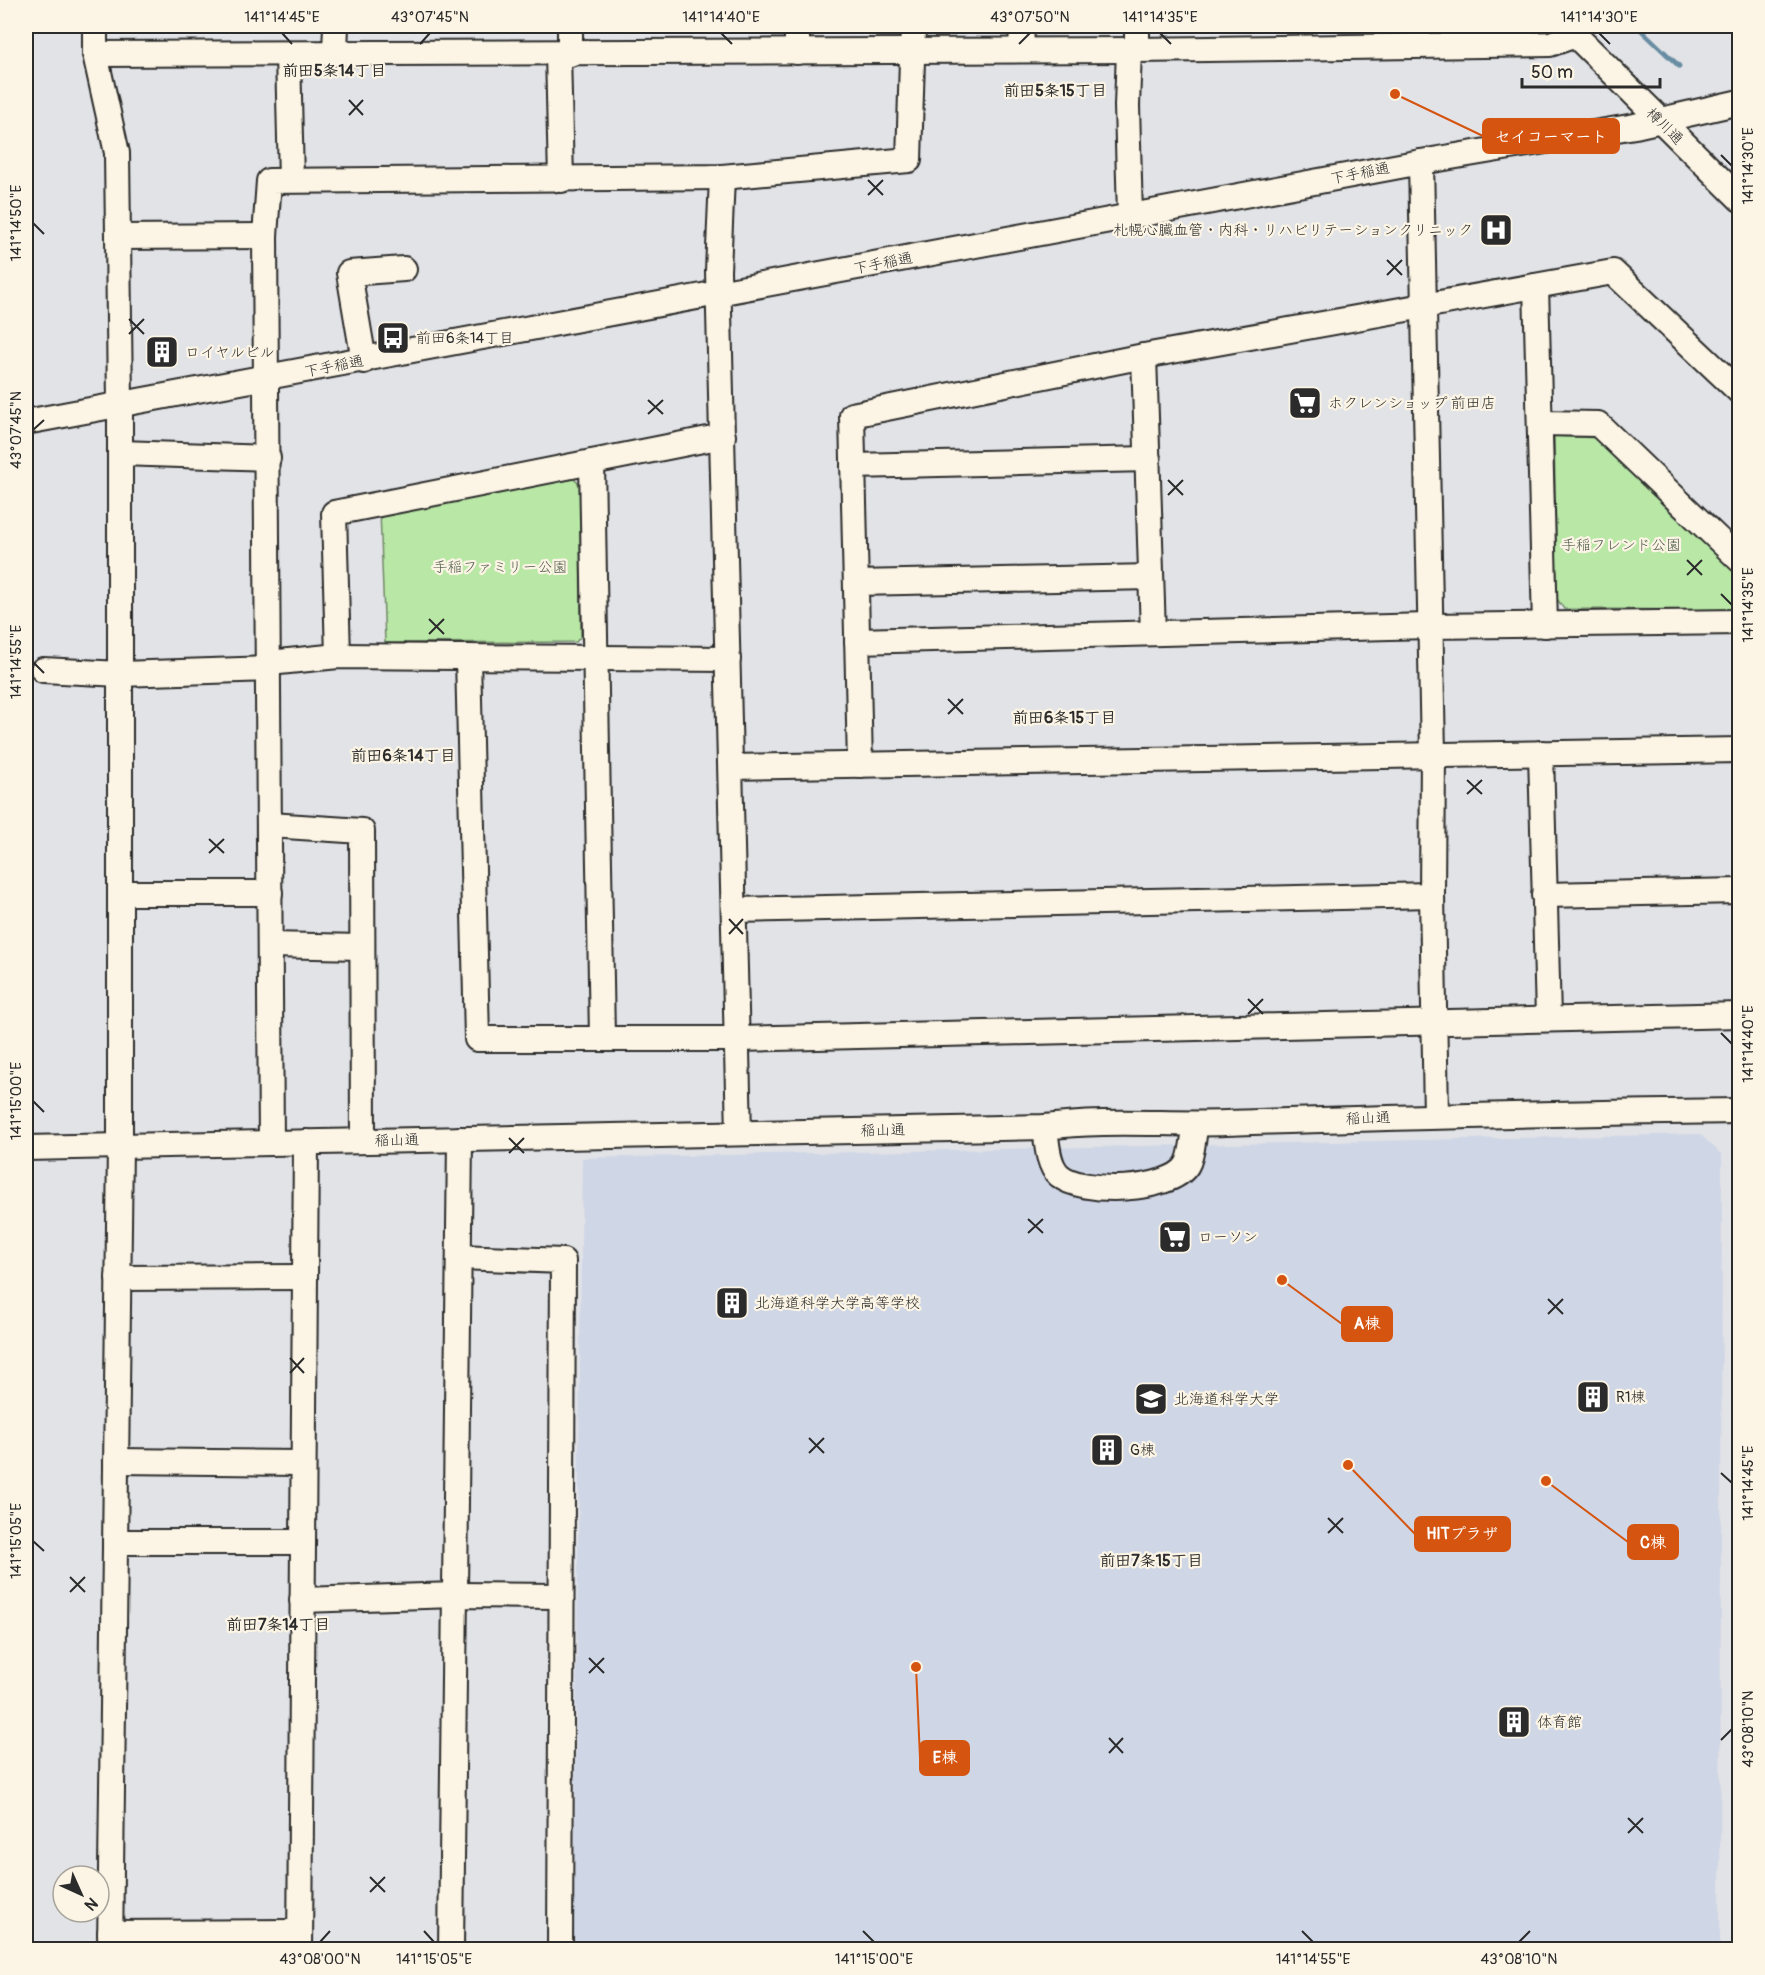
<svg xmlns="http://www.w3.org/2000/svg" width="1765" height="1975" viewBox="0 0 1765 1975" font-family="Pangolin,'Klee One',sans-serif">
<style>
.built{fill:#cfd6e6}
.green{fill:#b8e7a6;stroke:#728968;stroke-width:1.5}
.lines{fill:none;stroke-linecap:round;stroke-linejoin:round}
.stream{stroke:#688da2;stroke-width:5}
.minor-casing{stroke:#2b2b2b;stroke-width:28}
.minor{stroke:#fcf5e5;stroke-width:24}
.ticks{fill:none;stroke:#2b2b2b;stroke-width:2}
.labels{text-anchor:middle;stroke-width:4.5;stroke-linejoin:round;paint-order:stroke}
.street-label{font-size:15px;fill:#2b2b2b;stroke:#fcf5e5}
.poi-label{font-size:15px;fill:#2b2b2b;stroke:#fcf5e5;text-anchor:start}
.park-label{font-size:15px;fill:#4e5a4a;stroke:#fcf5e5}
.neighbourhood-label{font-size:16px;font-weight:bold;fill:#2b2b2b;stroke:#fcf5e5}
.leader{fill:none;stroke:#d5540f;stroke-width:2}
.callout-dot{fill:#d5540f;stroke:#fcf5e5;stroke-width:2}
.callout{fill:#d5540f;stroke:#d5540f;stroke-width:2}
.callout-label{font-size:16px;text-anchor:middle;font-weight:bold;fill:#fff}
.neatline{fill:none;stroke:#2b2b2b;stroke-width:2}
.ticks-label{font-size:15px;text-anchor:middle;fill:#2b2b2b}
</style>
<rect width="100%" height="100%" fill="#e2e3e6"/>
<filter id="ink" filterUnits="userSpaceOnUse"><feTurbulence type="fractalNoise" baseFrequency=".0167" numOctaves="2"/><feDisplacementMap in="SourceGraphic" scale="12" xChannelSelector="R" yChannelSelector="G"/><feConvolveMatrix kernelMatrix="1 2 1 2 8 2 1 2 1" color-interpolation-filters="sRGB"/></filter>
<g filter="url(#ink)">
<polygon class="built" points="1700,1134 1722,1155 1720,1949 574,1950 582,1158"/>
<g class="green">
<polygon points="1554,436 1602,438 1739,568 1739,610 1564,609 1557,599"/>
<polygon points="574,479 580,485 581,636 576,642 385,643 380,511"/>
</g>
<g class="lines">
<polyline class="stream" points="1637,26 1679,66"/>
<g class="minor-casing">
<g id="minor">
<polyline points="95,26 95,54 117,153 120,404 120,1146 110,1950"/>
<polyline points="1566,26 1740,199"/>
<polyline points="1021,50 1022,26"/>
<polyline points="1129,50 1127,106 1130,216"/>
<polyline points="1137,50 1137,26"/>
<polyline points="335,51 336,26"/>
<polyline points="797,52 797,26"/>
<polyline points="558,53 561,180"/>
<polyline points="95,54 1137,50 1550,44 1576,35"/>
<polyline points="288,54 291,180"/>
<polyline points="570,54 570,26"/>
<polyline points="1421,162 1433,754 1432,895 1436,1115"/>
<polyline points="722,177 718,271 739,1133"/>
<polyline points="118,237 265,236"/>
<polyline points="1536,286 1545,625"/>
<polyline points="1144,356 1153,633"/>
<polyline points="364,361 349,273 404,269"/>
<polyline points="26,422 1421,162 1635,126 1740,102"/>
<polyline points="1540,423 1598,424 1740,560"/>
<polyline points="120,453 268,458"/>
<polyline points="592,462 602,1038"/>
<polyline points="853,466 1148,459"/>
<polyline points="856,583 1151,577"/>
<polyline points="857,641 1429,626 1740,622"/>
<polyline points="338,656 334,513 723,436"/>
<polyline points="468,657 477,1039 737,1039 1740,1015"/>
<polyline points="269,663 338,656 728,659"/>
<polyline points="43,670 120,674 269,669"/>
<polyline points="1541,753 1548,1018"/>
<polyline points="860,765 852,415 1144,356 1613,272 1740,392"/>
<polyline points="731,767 1740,750"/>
<polyline points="270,825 362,831 363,1141"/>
<polyline points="120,893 270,893"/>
<polyline points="1544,895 1740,891"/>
<polyline points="734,910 1432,895"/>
<polyline points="270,945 361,947"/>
<path d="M1045 1127C1047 1141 1047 1164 1059 1175 1081 1195 1171 1192 1187 1165 1193 1155 1193 1136 1196 1124"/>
<polyline points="271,1143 265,236 269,181 722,177 909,160 913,26"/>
<path d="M26 1148 1045 1127C1106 1119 1166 1125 1226 1123 1398 1117 1568 1113 1740 1111"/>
<polyline points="459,1257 563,1261 560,1950"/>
<polyline points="118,1278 305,1277"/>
<polyline points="116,1461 303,1463"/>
<polyline points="115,1542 303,1542"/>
<polyline points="302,1600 455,1595 561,1596"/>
<polyline points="110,1933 300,1932"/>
<polyline points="300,1950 306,1142"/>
<polyline points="451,1950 460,1139"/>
</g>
</g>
<use href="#minor" class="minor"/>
</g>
</g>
<path class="ticks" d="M282 33 292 44M721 33 732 44M1160 33 1171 44M1599 33 1610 44M420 44 430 33M1019 44 1030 33M349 100 363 115M349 115 363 100M1721 155 1732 166M868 180 883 195M868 195 883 180M33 223 44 234M1387 260 1402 275M1387 275 1402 260M129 319 144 334M129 334 144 319M648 400 663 414M648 414 663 400M33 430 44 420M1168 480 1183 495M1168 495 1183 480M1687 560 1702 575M1687 575 1702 560M1721 594 1732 605M429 619 444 634M429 634 444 619M33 662 44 673M948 699 963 714M948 714 963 699M1467 780 1482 794M1467 794 1482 780M209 839 224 853M209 853 224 839M729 919 743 934M729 934 743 919M1248 999 1263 1014M1248 1014 1263 999M1721 1033 1732 1044M33 1101 44 1112M509 1138 524 1153M509 1153 524 1138M1028 1219 1043 1233M1028 1233 1043 1219M1548 1299 1563 1314M1548 1314 1563 1299M290 1358 304 1373M290 1373 304 1358M809 1438 824 1453M809 1453 824 1438M1721 1473 1732 1483M1328 1518 1343 1533M1328 1533 1343 1518M33 1541 44 1551M70 1577 85 1592M70 1592 85 1577M589 1658 604 1673M589 1673 604 1658M1109 1738 1123 1753M1721 1740 1732 1729M1109 1753 1123 1738M1628 1818 1643 1833M1628 1833 1643 1818M370 1877 385 1892M370 1892 385 1877M424 1931 434 1942M863 1931 874 1942M1302 1931 1313 1942M320 1942 330 1931M1519 1942 1530 1931"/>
<defs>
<g id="hospital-square" transform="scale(1.725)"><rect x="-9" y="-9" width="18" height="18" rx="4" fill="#2b2b2b" stroke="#fcf5e5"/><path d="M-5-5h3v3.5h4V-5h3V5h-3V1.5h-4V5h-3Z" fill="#fff"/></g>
<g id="bus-square" transform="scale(1.725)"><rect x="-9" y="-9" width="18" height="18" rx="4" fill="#2b2b2b" stroke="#fcf5e5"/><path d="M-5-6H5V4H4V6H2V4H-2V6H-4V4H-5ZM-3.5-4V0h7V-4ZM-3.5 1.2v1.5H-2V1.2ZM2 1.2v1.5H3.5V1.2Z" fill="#fff"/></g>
<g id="building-square" transform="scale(1.725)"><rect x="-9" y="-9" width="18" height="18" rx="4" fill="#2b2b2b" stroke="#fcf5e5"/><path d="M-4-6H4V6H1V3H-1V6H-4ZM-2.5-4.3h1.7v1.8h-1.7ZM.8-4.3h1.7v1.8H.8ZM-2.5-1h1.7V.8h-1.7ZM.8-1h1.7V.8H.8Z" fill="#fff"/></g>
<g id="supermarket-square" transform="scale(1.725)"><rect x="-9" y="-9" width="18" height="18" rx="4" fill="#2b2b2b" stroke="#fcf5e5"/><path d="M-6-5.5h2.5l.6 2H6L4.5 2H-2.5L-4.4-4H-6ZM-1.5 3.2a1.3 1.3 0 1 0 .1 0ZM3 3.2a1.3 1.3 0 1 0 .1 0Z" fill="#fff"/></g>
<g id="university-square" transform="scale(1.725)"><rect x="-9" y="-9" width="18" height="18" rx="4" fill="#2b2b2b" stroke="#fcf5e5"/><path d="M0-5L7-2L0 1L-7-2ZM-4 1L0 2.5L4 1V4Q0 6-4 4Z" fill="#fff"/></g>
</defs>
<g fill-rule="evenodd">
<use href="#hospital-square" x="1496" y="230"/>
<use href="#bus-square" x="393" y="338"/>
<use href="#building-square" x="162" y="352"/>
<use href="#supermarket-square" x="1305" y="403"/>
<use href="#supermarket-square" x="1175" y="1237"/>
<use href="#building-square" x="732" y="1303"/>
<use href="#building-square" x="1593" y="1397"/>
<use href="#university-square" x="1151" y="1399"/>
<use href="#building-square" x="1107" y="1450"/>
<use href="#building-square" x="1514" y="1722"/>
</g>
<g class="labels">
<g class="street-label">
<text transform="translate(1665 126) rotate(45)" y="5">樽川通</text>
<text transform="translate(1360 173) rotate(-11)" y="5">下手稲通</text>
<text transform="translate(883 263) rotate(-11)" y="5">下手稲通</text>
<text transform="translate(334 366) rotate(-11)" y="5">下手稲通</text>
<text transform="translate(1368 1118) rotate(-2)" y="5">稲山通</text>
<text transform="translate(883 1130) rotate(-1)" y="5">稲山通</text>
<text transform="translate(397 1140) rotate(-1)" y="5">稲山通</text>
</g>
<g class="poi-label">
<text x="1473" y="235" text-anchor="end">札幌心臓血管・内科・リハビリテーションクリニック</text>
<text x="416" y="343">前田6条14丁目</text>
<text x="185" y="357">ロイヤルビル</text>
<text x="1328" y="408">ホクレンショップ 前田店</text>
<text x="1198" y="1242">ローソン</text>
<text x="755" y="1308">北海道科学大学高等学校</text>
<text x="1616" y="1402">R1棟</text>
<text x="1174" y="1404">北海道科学大学</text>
<text x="1130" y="1455">G棟</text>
<text x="1537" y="1727">体育館</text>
</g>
<g class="park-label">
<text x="1621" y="550">手稲フレンド公園</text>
<text x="500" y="572">手稲ファミリー公園</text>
</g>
<g class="neighbourhood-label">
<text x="334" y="76">前田5条14丁目</text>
<text x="1055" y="96">前田5条15丁目</text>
<text x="1064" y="723">前田6条15丁目</text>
<text x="403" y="761">前田6条14丁目</text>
<text x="1151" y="1566">前田7条15丁目</text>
<text x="278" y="1630">前田7条14丁目</text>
</g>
</g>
<path class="leader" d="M1395 94L1483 136M1282 1280L1342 1324M1348 1465L1415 1534M1546 1481L1628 1542M916 1667L920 1758"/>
<g class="callout-dot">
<circle cx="1395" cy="94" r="6"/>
<circle cx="1282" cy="1280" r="6"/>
<circle cx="1348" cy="1465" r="6"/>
<circle cx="1546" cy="1481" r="6"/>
<circle cx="916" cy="1667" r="6"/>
</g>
<g class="callout">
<rect x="1483" y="119" width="136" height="34" rx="6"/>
<rect x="1342" y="1307" width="50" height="34" rx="6"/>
<rect x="1415" y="1517" width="95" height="34" rx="6"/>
<rect x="1628" y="1525" width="50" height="34" rx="6"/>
<rect x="920" y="1741" width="49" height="34" rx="6"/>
</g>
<g class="callout-label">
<text x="1551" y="142">セイコーマート</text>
<text x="1367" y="1329">A棟</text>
<text x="1462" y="1539">HITプラザ</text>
<text x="1653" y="1548">C棟</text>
<text x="945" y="1763">E棟</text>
</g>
<rect width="1765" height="1975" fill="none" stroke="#fcf5e5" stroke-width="66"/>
<g transform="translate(81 1894) rotate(135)"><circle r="28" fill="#fcf5e5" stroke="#a8a49b" stroke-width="1.5"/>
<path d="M0-4.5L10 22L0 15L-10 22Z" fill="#2b2b2b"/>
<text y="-9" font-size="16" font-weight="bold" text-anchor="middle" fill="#2b2b2b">N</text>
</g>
<path d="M1522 78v9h138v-9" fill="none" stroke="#2b2b2b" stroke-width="3"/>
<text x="1531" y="78" font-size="18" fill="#2b2b2b" stroke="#fcf5e5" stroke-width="4.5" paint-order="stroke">50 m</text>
<rect x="33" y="33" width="1699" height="1909" class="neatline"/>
<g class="ticks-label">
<text x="282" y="22">141°14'45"E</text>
<text x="430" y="22">43°07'45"N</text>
<text x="721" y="22">141°14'40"E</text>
<text x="1030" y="22">43°07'50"N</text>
<text x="1160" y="22">141°14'35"E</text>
<text x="1599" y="22">141°14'30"E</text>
<text transform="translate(1748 166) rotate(-90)" y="5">141°14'30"E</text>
<text transform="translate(16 223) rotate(-90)" y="5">141°14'50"E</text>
<text transform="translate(16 430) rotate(-90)" y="5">43°07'45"N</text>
<text transform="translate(1748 605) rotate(-90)" y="5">141°14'35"E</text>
<text transform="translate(16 662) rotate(-90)" y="5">141°14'55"E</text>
<text transform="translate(1748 1044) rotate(-90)" y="5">141°14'40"E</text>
<text transform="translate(16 1101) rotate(-90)" y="5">141°15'00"E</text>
<text transform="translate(1748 1483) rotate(-90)" y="5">141°14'45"E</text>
<text transform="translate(16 1541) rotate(-90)" y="5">141°15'05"E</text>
<text transform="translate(1748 1729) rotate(-90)" y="5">43°08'10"N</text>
<text x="320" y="1964">43°08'00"N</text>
<text x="434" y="1964">141°15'05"E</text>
<text x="874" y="1964">141°15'00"E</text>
<text x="1313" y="1964">141°14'55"E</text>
<text x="1519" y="1964">43°08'10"N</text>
</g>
</svg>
